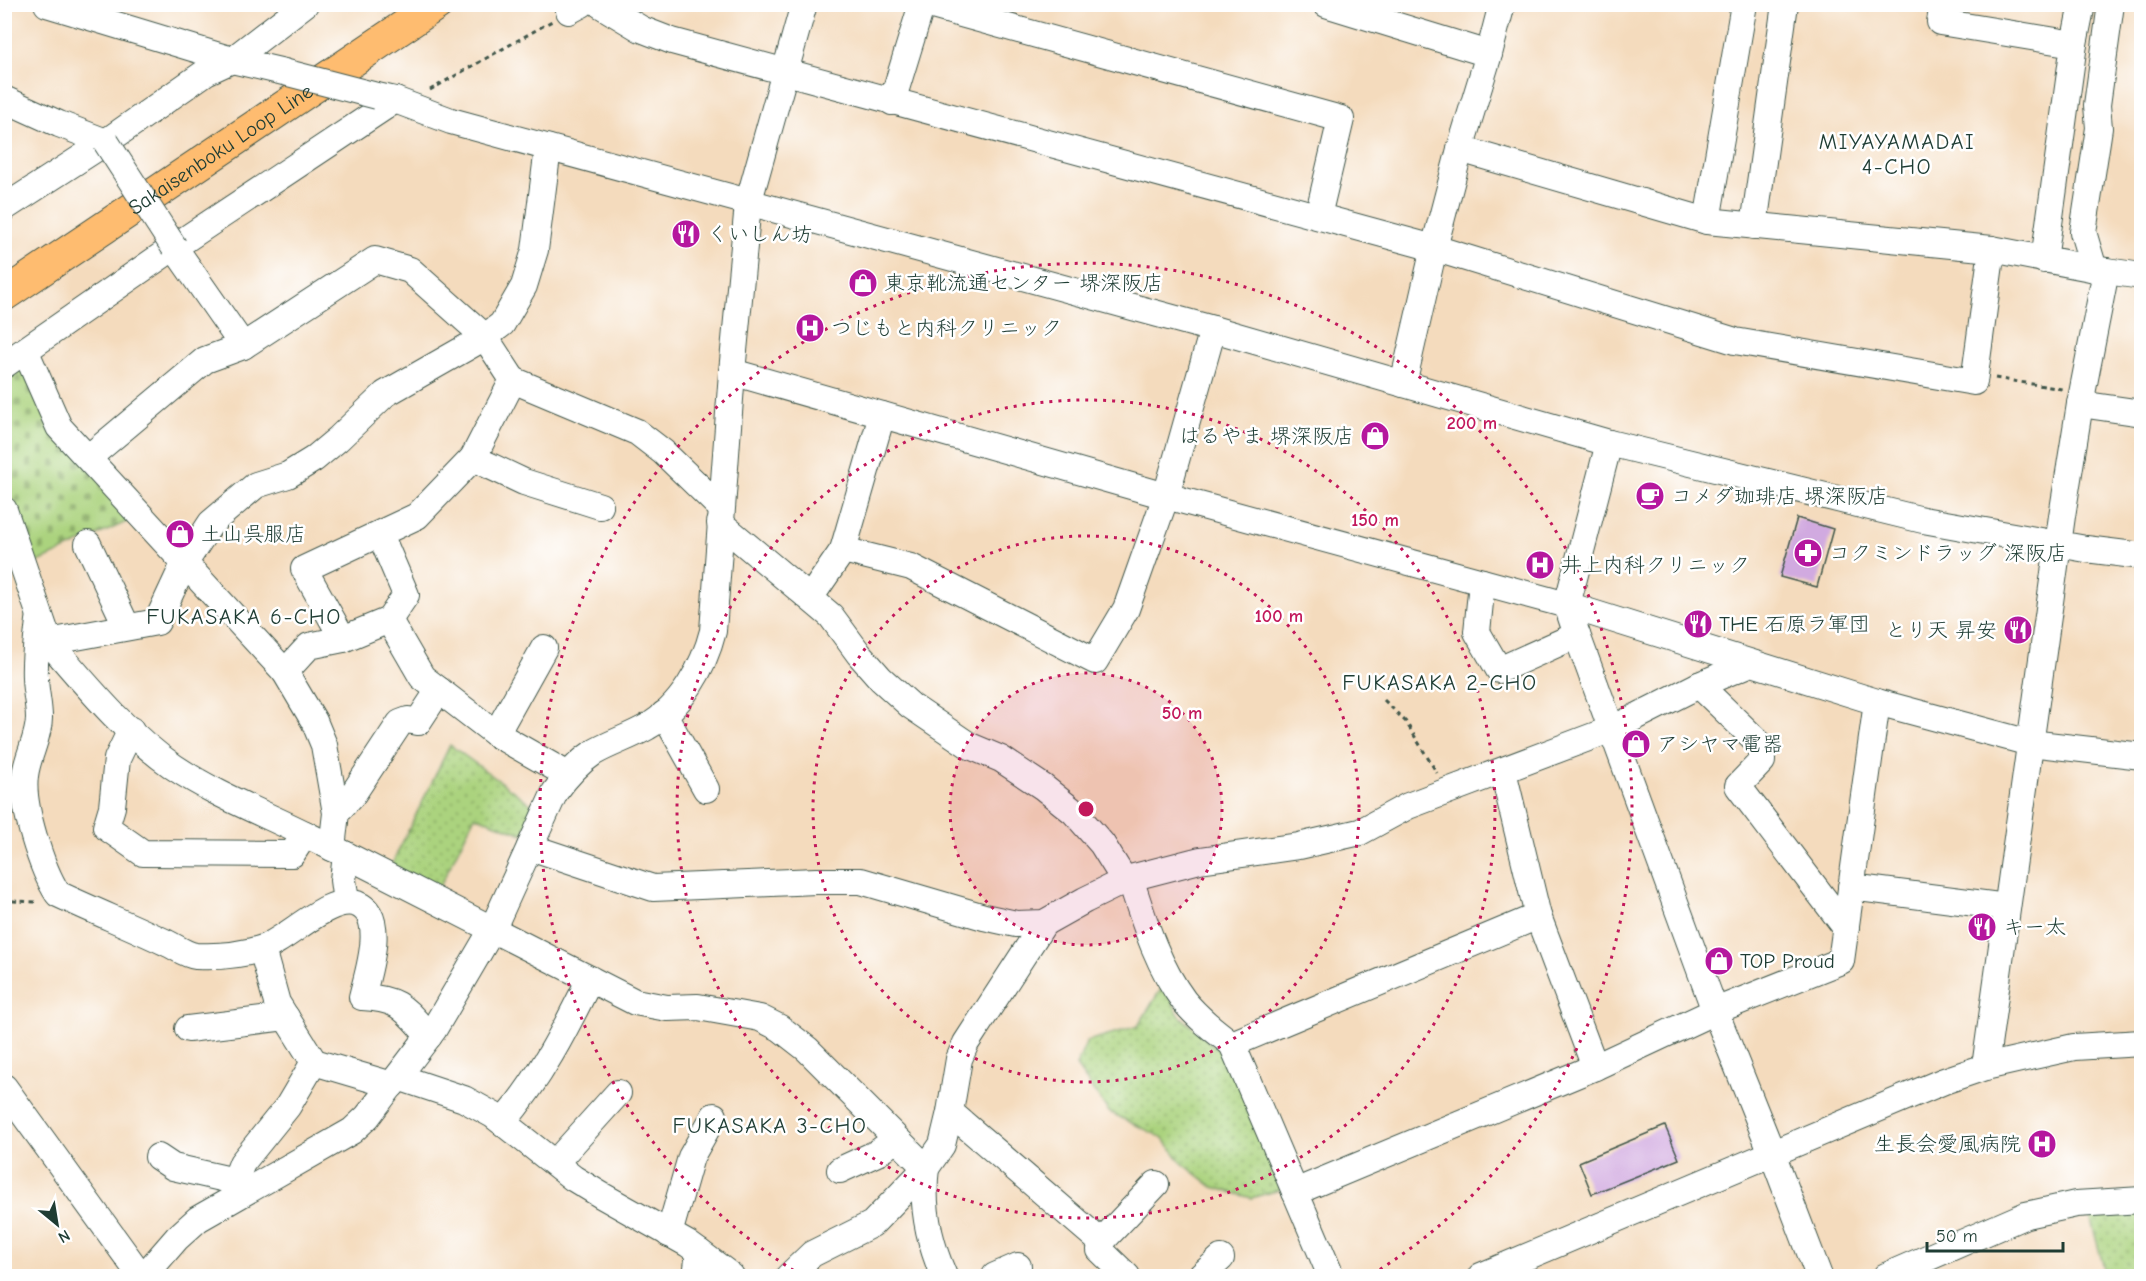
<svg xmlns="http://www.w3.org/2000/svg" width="2146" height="1281" viewBox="0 0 2146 1281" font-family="'Comic Neue','Klee One',sans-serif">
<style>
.cemetery{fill:url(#cemetery-stones);stroke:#658859;stroke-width:1.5}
.park{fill:url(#park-dots);stroke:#658859;stroke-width:1.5}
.building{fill:#d1aae0}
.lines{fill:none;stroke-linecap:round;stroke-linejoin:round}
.minor-casing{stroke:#3f5549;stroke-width:28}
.major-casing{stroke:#3f5549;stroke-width:34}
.path{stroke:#3f5549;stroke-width:3;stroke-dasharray:4.5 4.5;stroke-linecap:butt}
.minor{stroke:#fff;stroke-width:26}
.major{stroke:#febc70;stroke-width:32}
.minor-bridge-casing{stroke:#3f5549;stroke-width:28;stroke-linecap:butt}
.minor-bridge{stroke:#fff;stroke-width:26}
.ring{fill:none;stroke:#c2185b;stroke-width:3;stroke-dasharray:3 6}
.labels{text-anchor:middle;stroke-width:5;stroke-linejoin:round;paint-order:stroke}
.street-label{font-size:21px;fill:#1f3d34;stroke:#fff}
.poi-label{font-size:21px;fill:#1f3d34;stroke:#fff;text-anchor:start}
.neighbourhood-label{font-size:22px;letter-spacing:1.5px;fill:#1f3d34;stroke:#fff}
.centre{fill:#c2185b;stroke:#fff;stroke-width:3}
.ring-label{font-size:18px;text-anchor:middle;font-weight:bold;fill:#c2185b;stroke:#fff;stroke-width:5;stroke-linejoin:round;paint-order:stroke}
</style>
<defs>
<pattern id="cemetery-stones" width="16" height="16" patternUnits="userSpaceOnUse" patternTransform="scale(1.5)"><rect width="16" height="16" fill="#abd37e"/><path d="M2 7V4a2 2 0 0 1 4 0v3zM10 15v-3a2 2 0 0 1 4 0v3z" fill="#8bac68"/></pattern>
<pattern id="park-dots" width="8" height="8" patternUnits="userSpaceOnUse" patternTransform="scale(1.5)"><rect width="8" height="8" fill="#abd37e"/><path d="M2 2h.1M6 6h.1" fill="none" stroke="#8bac68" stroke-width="1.8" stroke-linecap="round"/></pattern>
</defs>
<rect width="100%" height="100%" fill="#fff"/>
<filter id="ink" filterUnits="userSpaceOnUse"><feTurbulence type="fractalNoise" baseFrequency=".0167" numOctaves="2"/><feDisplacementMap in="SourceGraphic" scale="12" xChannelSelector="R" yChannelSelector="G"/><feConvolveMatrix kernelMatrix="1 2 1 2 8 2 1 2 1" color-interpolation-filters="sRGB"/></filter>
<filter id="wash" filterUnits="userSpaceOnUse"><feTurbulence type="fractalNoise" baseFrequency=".008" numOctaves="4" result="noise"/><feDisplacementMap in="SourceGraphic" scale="24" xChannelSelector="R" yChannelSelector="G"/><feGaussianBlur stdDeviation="1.35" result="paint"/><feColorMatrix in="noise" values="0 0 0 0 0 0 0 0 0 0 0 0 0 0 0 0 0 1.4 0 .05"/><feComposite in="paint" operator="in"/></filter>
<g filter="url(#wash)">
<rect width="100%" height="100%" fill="#f4dbbd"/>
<polygon class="cemetery" points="21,367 131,520 32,565 18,536 5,483 4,372"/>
<g class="park">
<polygon points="450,745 535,807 523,834 475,816 439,888 391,866"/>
<polygon points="1164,984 1179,1015 1210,1043 1227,1053 1283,1189 1251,1198 1213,1187 1182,1163 1163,1138 1109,1112 1076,1066 1087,1041 1138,1026"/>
<polygon points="2141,1213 2141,1276 2106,1276 2090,1216"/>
</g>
<g id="blocks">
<g class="building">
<polygon points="1797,518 1833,529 1817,587 1780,577"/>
<polygon points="1665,1126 1679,1159 1592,1194 1579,1162"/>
</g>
</g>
</g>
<g filter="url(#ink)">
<use href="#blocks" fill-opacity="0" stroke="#3f5549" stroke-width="1.5"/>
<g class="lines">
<g class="minor-casing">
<g id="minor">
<polyline points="47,4 232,60 284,72"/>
<polyline points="925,4 1341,119 1318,216"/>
<polyline points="1326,4 1489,54 1460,149 1434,248 1403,384"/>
<polyline points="1943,4 1940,22 2074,44"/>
<polyline points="601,5 641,29 672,41 1434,248 1735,341 1974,382 1992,249"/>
<polyline points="569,11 582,4"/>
<polyline points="1489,54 1502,4"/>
<polyline points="377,96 395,100 451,121 1213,329 1609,443 1923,520 2086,549 2142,556"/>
<polyline points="4,99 59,124 106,142"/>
<polyline points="892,102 922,4"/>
<polyline points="1460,149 1707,221 1992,249 2106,271 2142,276"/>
<polyline points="4,208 106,142 206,72 232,60 305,4"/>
<polyline points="1707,221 1744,4"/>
<polyline points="1754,226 1785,4"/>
<polyline points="174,247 243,346"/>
<polyline points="2044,260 2074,44 2082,4"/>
<polyline points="2094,269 2083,232 2099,128 2097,105 2111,4"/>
<polyline points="26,352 59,427 285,672 309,646 343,639 304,569 417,516 473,458 513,380 485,337 410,270 375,260 243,346 205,360 88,458"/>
<polyline points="4,365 174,247 395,100"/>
<polyline points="732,372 1166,496 1567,605 1877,702 2030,743 2142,756"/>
<polyline points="513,380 637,432 663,452 721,508"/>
<polyline points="2080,404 2142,413"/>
<polyline points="1609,443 1567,605 1577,635 1715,1011 1772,1153 1819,1276"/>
<polyline points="473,458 524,482 600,506"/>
<polyline points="4,510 49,642 157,622 184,564 211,523 256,485 288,475 314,459 338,439 385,394 485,337 502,324 524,286 535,250 548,148"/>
<polyline points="720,523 831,616 859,654 881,679 911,706 970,746 1001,759 1043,787 1074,812 1102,844 1125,881"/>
<polyline points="88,544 127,627"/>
<polyline points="843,550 911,567 1095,661 1126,609 1166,496 1213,329"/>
<polyline points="1482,582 1477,632 1499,670 1577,635"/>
<polyline points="810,598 843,550 882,415"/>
<polyline points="389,620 422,677 496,734 568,775"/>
<path d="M39 621C37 639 34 658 35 677 35 690 39 704 39 718 39 738 27 756 25 776 21 805 42 870 58 894 94 911 131 926 167 943 176 947 186 955 196 956 217 957 240 955 260 949 287 941 329 894 357 904 388 916 367 975 362 997 401 999 404 1009 429 1036"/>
<polyline points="343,639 389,620 406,595 380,534"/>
<path d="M49 642C87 686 125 733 174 767 217 796 266 814 311 837 419 893 527 948 635 1002L667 1008 698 1007 760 1018 780 1028 807 1049 926 1168C921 1206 929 1242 944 1276"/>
<polyline points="285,672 314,721 324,745 336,813 332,848"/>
<polyline points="1699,685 1762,746 1762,761 1738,786 1846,928"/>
<polyline points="664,714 706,789"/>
<polyline points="131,730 117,759 112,807 106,827 143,853 292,854 305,834"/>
<polyline points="496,734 544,648"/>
<polyline points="1503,771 1538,916 1595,1067"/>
<polyline points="336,813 353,794 400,723 408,720 418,722 439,690"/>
<polyline points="530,847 653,888 816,881 861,881 984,917 1016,924 1044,923 1085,900 1130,878 1200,860 1299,846 1360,832 1408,806 1612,729 1699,685 1751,663"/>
<polyline points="346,855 343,880 346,902"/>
<path d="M1130 878C1144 921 1157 965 1184 1001 1198 1018 1215 1031 1232 1044"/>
<polyline points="1851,887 2007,907"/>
<polyline points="262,949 277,1003 314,1062 392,1085"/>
<polyline points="188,1029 286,1017"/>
<polyline points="1985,1067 2062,516 2080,404 2106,271"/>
<polyline points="398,1077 464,1099 493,1115 573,1178 601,1195 688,1244 699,1252 696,1276"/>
<polyline points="4,1087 141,1276"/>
<polyline points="950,1112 1101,1242 1100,1250 1127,1276"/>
<path d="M503 1122C540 1079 565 1030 590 979"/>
<polyline points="158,1157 173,1167 235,1181"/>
<polyline points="555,1163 618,1093"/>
<polyline points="840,1170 877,1153 896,1139"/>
<polyline points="1295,1192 1595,1067 1715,1011 1841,961 1877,702"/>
<polyline points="242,1193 235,1181 242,1163 288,1106 314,1062"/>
<polyline points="669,1234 691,1157 714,1116"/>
<polyline points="1101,1242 1156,1184"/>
<polyline points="699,1252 731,1276"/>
<path d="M144 1276 177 1238 198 1219 352 1131 367 1117 434 1029 492 930 555 792C565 778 578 763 593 753 610 743 630 737 647 727 681 708 704 667 713 631L732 372 748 204 804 4"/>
<polyline points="789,1276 812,1254 872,1224 926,1168 942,1145 950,1112 959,1059 966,1043 1044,923"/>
<polyline points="995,1276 1018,1266"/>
<polyline points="1201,1276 1221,1258"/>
<polyline points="1331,1276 1232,1044 1538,916"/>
<polyline points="1481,1276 1944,1081 1985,1067 2074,1047 2142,1043"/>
<polyline points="1886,1276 2026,1215 2076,1204 2142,1200"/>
</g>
</g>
<g class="major-casing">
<g id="major">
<path id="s1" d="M4 295 437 4"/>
</g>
</g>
<g class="path">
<polyline points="430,90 552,21"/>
<polyline points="1995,378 2062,389"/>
<polyline points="1384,700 1406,722 1437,773"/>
<polyline points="4,898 14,901 37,902"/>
</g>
<use href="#minor" class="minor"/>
<use href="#major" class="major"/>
<g class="minor-bridge-casing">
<g id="minor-bridge">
<polyline points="284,72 377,96"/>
<polyline points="106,142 174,247"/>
</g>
</g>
<use href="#minor-bridge" class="minor-bridge"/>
</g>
</g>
<circle cx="1086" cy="809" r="136" fill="#c2185b" fill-opacity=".12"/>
<g class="ring">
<circle cx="1086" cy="809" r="136"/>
<circle cx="1086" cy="809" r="273"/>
<circle cx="1086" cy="809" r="409"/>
<path d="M801 1275A546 546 0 1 1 1371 1275"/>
</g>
<defs>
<g id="restaurant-disc" transform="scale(1.5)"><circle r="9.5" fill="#b5179e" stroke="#fff"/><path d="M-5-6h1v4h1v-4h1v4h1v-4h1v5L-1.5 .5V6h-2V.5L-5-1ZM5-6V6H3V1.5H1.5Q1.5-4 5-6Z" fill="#fff"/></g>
<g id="shop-disc" transform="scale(1.5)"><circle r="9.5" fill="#b5179e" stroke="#fff"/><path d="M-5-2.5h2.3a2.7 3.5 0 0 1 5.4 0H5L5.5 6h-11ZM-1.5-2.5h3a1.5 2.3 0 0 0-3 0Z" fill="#fff"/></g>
<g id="hospital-disc" transform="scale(1.5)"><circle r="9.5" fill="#b5179e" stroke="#fff"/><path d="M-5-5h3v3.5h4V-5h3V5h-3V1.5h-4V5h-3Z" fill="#fff"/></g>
<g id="cafe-disc" transform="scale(1.5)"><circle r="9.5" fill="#b5179e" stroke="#fff"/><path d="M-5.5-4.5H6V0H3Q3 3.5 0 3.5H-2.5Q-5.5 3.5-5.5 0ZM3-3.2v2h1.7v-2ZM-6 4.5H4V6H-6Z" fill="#fff"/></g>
<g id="pharmacy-disc" transform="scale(1.5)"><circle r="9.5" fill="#b5179e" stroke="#fff"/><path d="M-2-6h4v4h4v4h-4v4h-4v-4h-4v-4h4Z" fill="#fff"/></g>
</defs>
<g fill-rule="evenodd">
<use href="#restaurant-disc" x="686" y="234"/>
<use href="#shop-disc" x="863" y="283"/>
<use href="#hospital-disc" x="810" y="328"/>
<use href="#shop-disc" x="1375" y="436"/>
<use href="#cafe-disc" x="1650" y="496"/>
<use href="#shop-disc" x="180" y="534"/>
<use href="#pharmacy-disc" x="1808" y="553"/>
<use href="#hospital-disc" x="1540" y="565"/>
<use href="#restaurant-disc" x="1698" y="624"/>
<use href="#restaurant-disc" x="2018" y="630"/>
<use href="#shop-disc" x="1636" y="744"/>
<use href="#restaurant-disc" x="1982" y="927"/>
<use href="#shop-disc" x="1719" y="961"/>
<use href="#hospital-disc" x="2042" y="1144"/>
</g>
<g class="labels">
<g class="street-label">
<text dy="7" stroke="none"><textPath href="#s1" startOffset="261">Sakaisenboku Loop Line</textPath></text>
</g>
<g class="poi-label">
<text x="707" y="241">くいしん坊</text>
<text x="884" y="290">東京靴流通センター 堺深阪店</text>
<text x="831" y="335">つじもと内科クリニック</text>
<text x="1354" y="443" text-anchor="end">はるやま 堺深阪店</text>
<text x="1671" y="503">コメダ珈琲店 堺深阪店</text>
<text x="201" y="541">土山呉服店</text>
<text x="1829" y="560">コクミンドラッグ 深阪店</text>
<text x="1561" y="572">井上内科クリニック</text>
<text x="1719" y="631">THE 石原ラ軍団</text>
<text x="1997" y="637" text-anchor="end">とり天 昇安</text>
<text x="1657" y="751">アシヤマ電器</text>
<text x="2003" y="934">キー太</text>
<text x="1740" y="968">TOP Proud</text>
<text x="2021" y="1151" text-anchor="end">生長会愛風病院</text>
</g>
<g class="neighbourhood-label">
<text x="1897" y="149">MIYAYAMADAI<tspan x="1897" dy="25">4-CHO</tspan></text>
<text x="244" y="624">FUKASAKA 6-CHO</text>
<text x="1440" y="690">FUKASAKA 2-CHO</text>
<text x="770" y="1133">FUKASAKA 3-CHO</text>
</g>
</g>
<circle cx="1086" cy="809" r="9" class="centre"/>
<g class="ring-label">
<text x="1472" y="429">200 m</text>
<text x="1375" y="526">150 m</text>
<text x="1279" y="622">100 m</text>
<text x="1182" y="719">50 m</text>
</g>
<rect width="2146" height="1281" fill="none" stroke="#fff" stroke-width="24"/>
<g transform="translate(57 1224) rotate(150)" stroke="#ffffff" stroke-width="4.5" paint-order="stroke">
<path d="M0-4.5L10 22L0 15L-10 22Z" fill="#1f3d34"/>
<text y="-9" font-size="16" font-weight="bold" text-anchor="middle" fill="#1f3d34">N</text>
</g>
<path d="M1927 1242v9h136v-9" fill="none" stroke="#1f3d34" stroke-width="3"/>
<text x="1936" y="1242" font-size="18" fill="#1f3d34" stroke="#ffffff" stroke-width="4.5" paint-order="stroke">50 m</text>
</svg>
